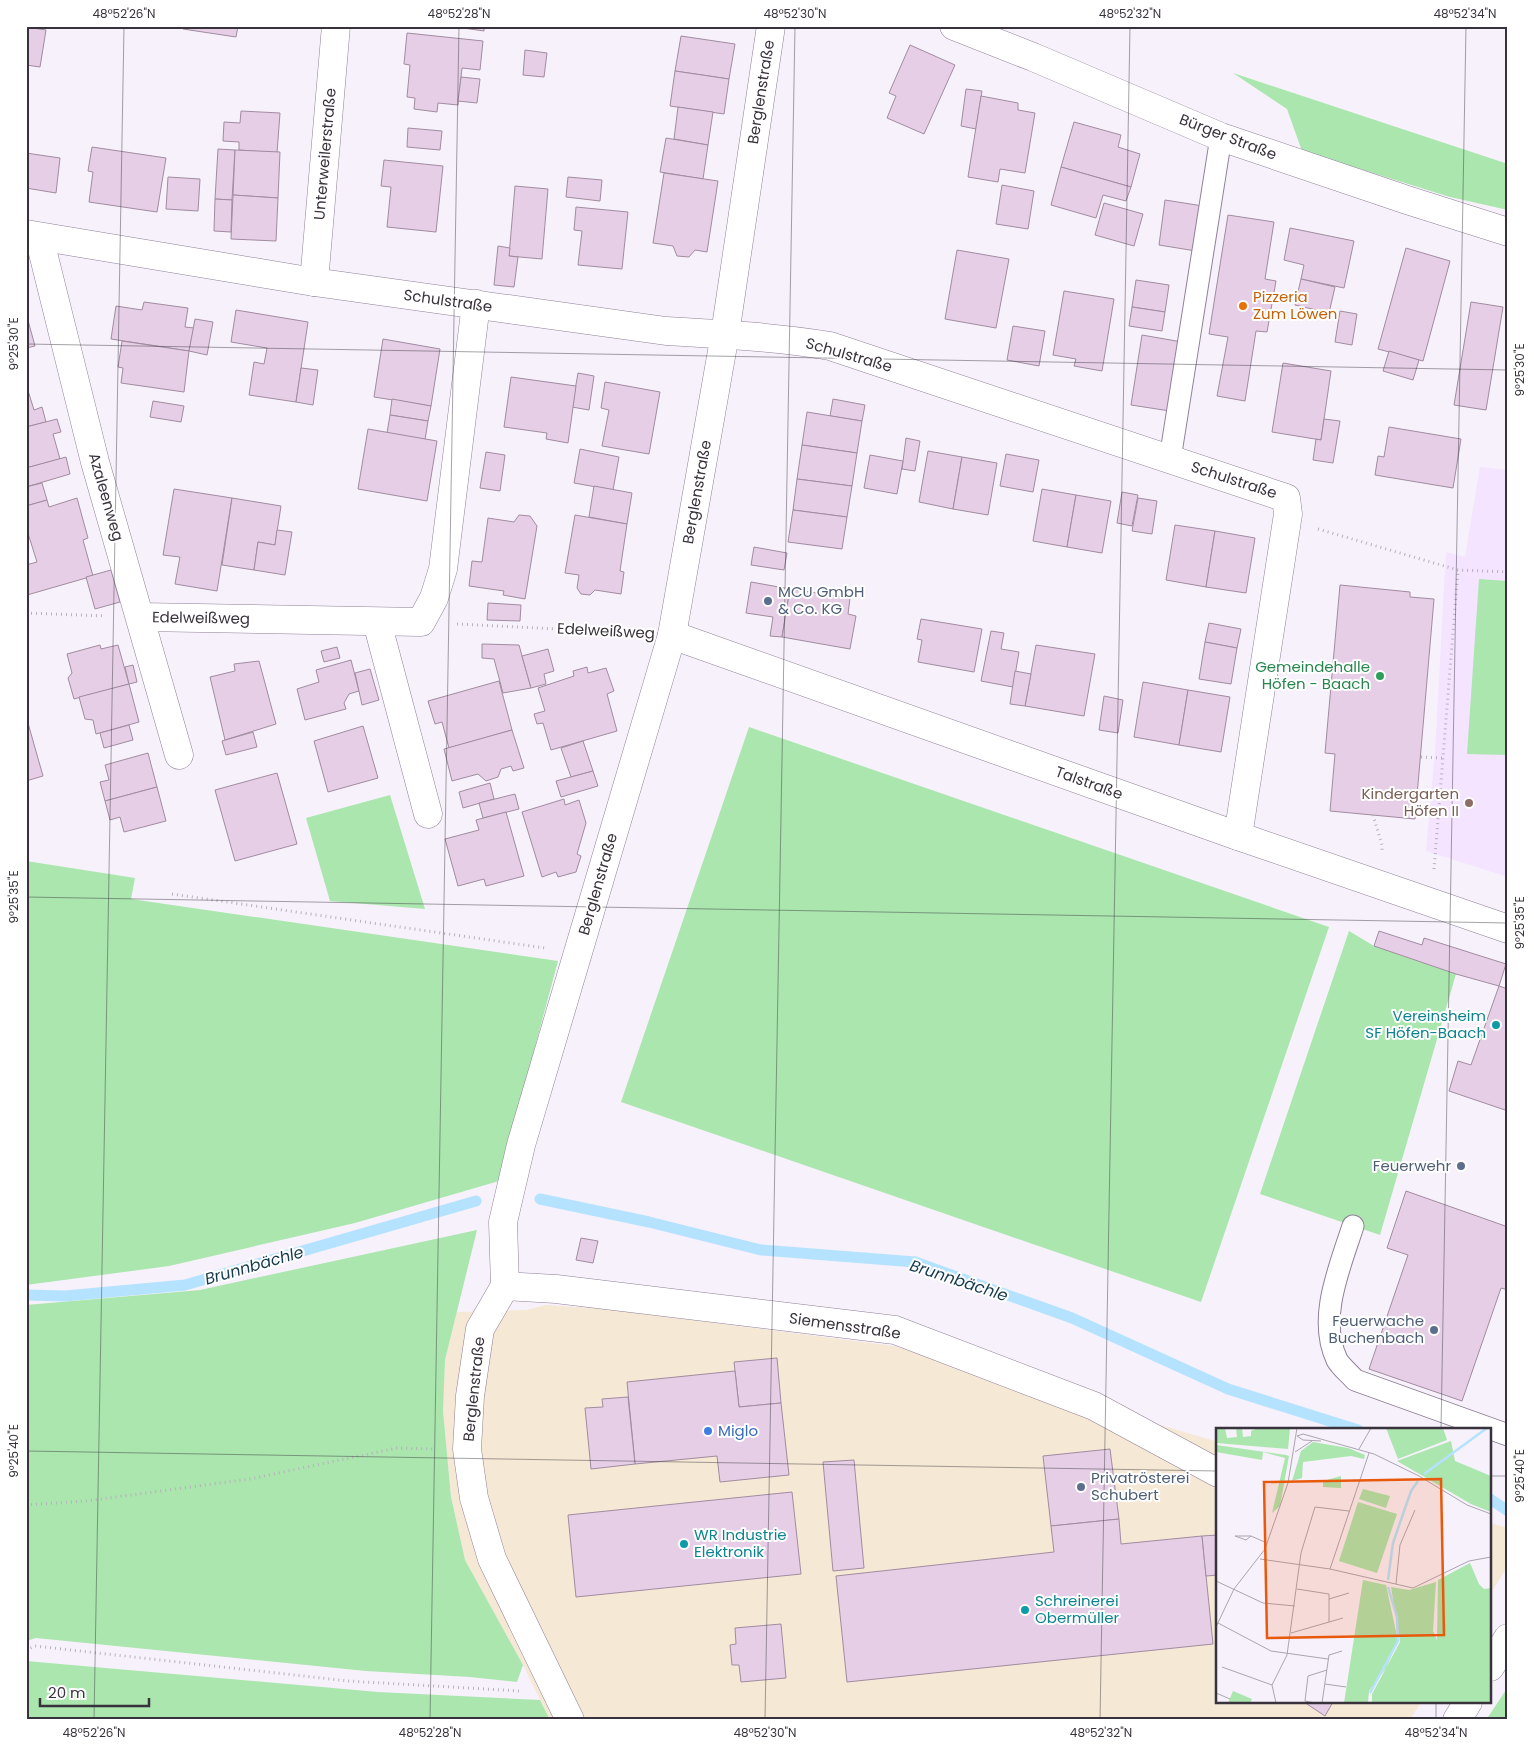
<svg xmlns="http://www.w3.org/2000/svg" width="1534" height="1746" viewBox="0 0 1534 1746" font-family="Poppins,sans-serif">
<style>
.industrial{fill:#f5e8d4}
.built{fill:#f4e4ff}
.green{fill:#aae6ae}
.lines{fill:none;stroke-linecap:round;stroke-linejoin:round}
.stream{stroke:#b5e3ff;stroke-width:11}
.building{fill:#e6cfe6;stroke:#a18ba0}
.service-casing{stroke:#8f8098;stroke-width:23}
.minor-casing{stroke:#8f8098;stroke-width:29}
.tertiary-casing{stroke:#8f8098;stroke-width:29}
.path{stroke:#b7b1bb;stroke-width:3;stroke-dasharray:1 4;stroke-linecap:butt}
.service{stroke:#fff;stroke-width:21}
.minor{stroke:#fff;stroke-width:28}
.tertiary{stroke:#fff;stroke-width:28}
.ticks{fill:none;stroke:#38323c;stroke-width:1;stroke-opacity:0.45}
.food-dot{fill:#e8710a;stroke:#fff;stroke-width:2}
.service-dot{fill:#5c6f8a;stroke:#fff;stroke-width:2}
.leisure-dot{fill:#2e9e5b;stroke:#fff;stroke-width:2}
.education-dot{fill:#8d6e63;stroke:#fff;stroke-width:2}
.culture-dot{fill:#0f9aa8;stroke:#fff;stroke-width:2}
.shop-dot{fill:#3f7fe0;stroke:#fff;stroke-width:2}
.labels{text-anchor:middle;stroke-width:4;stroke-linejoin:round;paint-order:stroke}
.street-label{font-size:15px;fill:#38323c;stroke:#fff}
.food-label{font-size:15px;fill:#c56008;stroke:#fff;text-anchor:start}
.service-label{font-size:15px;fill:#4e5e75;stroke:#fff;text-anchor:start}
.leisure-label{font-size:15px;fill:#27864d;stroke:#fff;text-anchor:end}
.education-label{font-size:15px;fill:#785e54;stroke:#fff;text-anchor:end}
.culture-label{font-size:15px;fill:#0d838f;stroke:#fff;text-anchor:start}
.shop-label{font-size:15px;fill:#366cbe;stroke:#fff;text-anchor:start}
.water-label{font-size:16px;font-style:italic;fill:#163a4d;stroke:#fff}
.inset-river{fill:none;stroke:#b5e3ff;stroke-width:2.5}
.inset-road{fill:none;stroke:#aba5af;stroke-width:1}
.view{fill:#e8590c;fill-opacity:0.15;stroke:#e8590c;stroke-width:2.5}
.inset-edge{fill:none;stroke:#38323c;stroke-width:2.5}
.neatline{fill:none;stroke:#38323c;stroke-width:2}
.ticks-label{font-size:12px;text-anchor:middle;fill:#38323c}
</style>
<rect width="100%" height="100%" fill="#f7f1fb"/>
<g class="industrial">
<polygon points="546,1305 606,1309 894,1346 1218,1442 1218,1702 1421,1702 1410,1720 550,1720 523,1665 465,1560 451,1497 443,1411 445,1360 457,1312 526,1310"/>
<polygon points="1490,1523 1508,1528 1508,1566 1490,1594"/>
</g>
<polygon class="built" points="1480,467 1508,470 1508,877 1426,851 1435,752 1446,552 1465,557"/>
<g class="green">
<polygon points="1233,73 1508,164 1508,210 1450,197 1302,151 1287,109"/>
<polygon points="1479,579 1508,581 1508,755 1467,754"/>
<polygon points="749,727 1329,927 1201,1302 621,1102"/>
<polygon points="390,795 425,909 330,901 306,818"/>
<polygon points="26,861 135,878 131,899 558,961 499,1181 355,1223 169,1266 26,1285"/>
<polygon points="1349,931 1374,946 1456,974 1380,1235 1260,1194"/>
<polygon points="477,1230 445,1360 443,1411 451,1497 465,1560 523,1665 517,1682 470,1677 366,1671 36,1638 26,1641 26,1305 200,1290"/>
<polygon points="26,1661 378,1692 540,1700 550,1720 26,1720"/>
<polygon points="1508,1687 1508,1720 1486,1720"/>
</g>
<g class="lines">
<g class="stream">
<polyline points="540,1199 649,1222 761,1250 915,1262 1072,1318 1228,1389 1358,1430"/>
<polyline points="26,1295 65,1296 185,1285 476,1201"/>
<polyline points="1490,1499 1508,1511"/>
</g>
</g>
<g class="building">
<polygon points="184,26 238,26 236,37 183,29"/>
<polygon points="449,26 484,26 484,31"/>
<polygon points="26,27 46,30 40,67 26,65"/>
<polygon points="407,33 483,41 480,70 462,68 458,105 438,103 437,112 414,109 415,98 407,97 410,65 404,64"/>
<polygon points="681,36 735,44 729,79 675,71"/>
<polygon points="910,45 955,65 924,134 887,118 896,96 889,93"/>
<polygon points="525,50 547,53 544,77 523,75"/>
<polygon points="675,71 729,79 724,114 670,106"/>
<polygon points="461,77 480,79 477,103 458,101"/>
<polygon points="966,89 982,91 976,129 961,126"/>
<polygon points="981,96 1018,103 1018,110 1035,113 1025,173 1000,169 998,182 968,177"/>
<polygon points="678,107 713,112 708,145 674,139"/>
<polygon points="241,111 280,113 277,153 239,150 239,142 223,141 224,122 240,123"/>
<polygon points="1074,122 1121,135 1118,147 1140,154 1131,187 1061,167"/>
<polygon points="408,128 442,131 440,150 407,147"/>
<polygon points="666,138 708,145 703,179 660,172"/>
<polygon points="92,147 166,158 157,212 89,202 93,172 88,171"/>
<polygon points="218,149 235,150 232,200 215,199"/>
<polygon points="235,150 280,152 278,198 233,195"/>
<polygon points="26,153 60,158 56,193 26,188"/>
<polygon points="384,160 443,166 436,232 387,227 391,187 381,186"/>
<polygon points="1061,167 1131,187 1126,201 1103,195 1096,218 1051,205"/>
<polygon points="664,173 718,181 707,252 695,250 689,257 677,256 673,246 653,243"/>
<polygon points="168,177 200,179 198,211 166,209"/>
<polygon points="568,177 602,180 600,201 566,197"/>
<polygon points="1002,185 1034,191 1028,229 996,224"/>
<polygon points="515,186 548,189 542,259 509,256"/>
<polygon points="233,195 278,198 276,241 231,239"/>
<polygon points="215,199 232,200 231,232 214,231"/>
<polygon points="1165,200 1203,206 1196,251 1159,245"/>
<polygon points="1104,203 1143,214 1134,246 1095,235"/>
<polygon points="576,207 628,212 622,269 578,265 582,231 574,230"/>
<polygon points="1228,215 1274,222 1265,279 1276,281 1267,332 1256,331 1245,401 1217,396 1228,337 1209,334"/>
<polygon points="1290,228 1354,241 1344,288 1301,279 1304,265 1284,260"/>
<polygon points="498,246 510,248 509,256 518,257 514,287 494,285"/>
<polygon points="1406,248 1450,261 1423,361 1378,349"/>
<polygon points="957,250 1009,259 996,328 945,319"/>
<polygon points="1301,279 1335,287 1329,313 1295,305"/>
<polygon points="1136,280 1169,285 1165,312 1132,307"/>
<polygon points="1064,291 1114,299 1102,371 1074,366 1076,359 1053,355"/>
<polygon points="144,302 188,308 185,327 194,328 189,351 111,339 116,306 142,310"/>
<polygon points="1471,302 1503,307 1486,410 1454,405"/>
<polygon points="1132,307 1165,312 1162,331 1129,326"/>
<polygon points="236,310 308,322 296,402 249,395 254,362 264,364 267,348 231,342"/>
<polygon points="1340,311 1357,314 1352,345 1335,342"/>
<polygon points="26,313 35,346 26,348"/>
<polygon points="195,319 213,322 207,355 189,351"/>
<polygon points="1013,326 1045,331 1039,366 1007,360"/>
<polygon points="1142,335 1182,342 1170,411 1131,405"/>
<polygon points="383,339 440,349 431,406 374,397"/>
<polygon points="122,341 189,351 184,392 121,383 123,368 118,367"/>
<polygon points="1389,351 1419,360 1413,380 1383,371"/>
<polygon points="1283,363 1331,371 1321,440 1272,432"/>
<polygon points="301,368 318,370 313,405 296,402"/>
<polygon points="578,373 594,376 589,410 572,407"/>
<polygon points="511,377 576,386 568,443 546,439 547,433 504,427"/>
<polygon points="605,382 660,392 649,454 602,446 609,410 601,408"/>
<polygon points="26,384 34,410 42,407 46,422 26,427"/>
<polygon points="392,399 431,406 428,421 390,415"/>
<polygon points="833,399 865,405 862,421 830,416"/>
<polygon points="153,401 184,406 181,422 150,417"/>
<polygon points="807,412 862,421 857,453 802,445"/>
<polygon points="390,415 428,421 425,440 387,433"/>
<polygon points="57,419 61,432 53,434 60,459 26,468 26,427"/>
<polygon points="1324,419 1340,421 1333,463 1313,460 1316,439 1321,440"/>
<polygon points="1389,427 1461,439 1453,488 1375,475 1378,456 1384,457"/>
<polygon points="368,429 437,441 427,501 358,489"/>
<polygon points="906,438 920,441 915,471 902,469"/>
<polygon points="802,445 857,453 852,486 797,479"/>
<polygon points="580,449 619,457 613,490 574,483"/>
<polygon points="928,451 962,457 953,509 919,502"/>
<polygon points="486,452 505,455 500,491 480,488"/>
<polygon points="1006,454 1039,460 1033,492 1000,486"/>
<polygon points="870,455 903,461 897,494 864,488"/>
<polygon points="66,457 70,474 26,487 26,468"/>
<polygon points="962,457 997,463 988,515 953,509"/>
<polygon points="797,479 852,486 847,517 793,510"/>
<polygon points="42,483 47,500 26,506 26,487"/>
<polygon points="594,486 632,493 627,524 589,517"/>
<polygon points="174,489 232,498 217,591 175,584 180,557 163,555"/>
<polygon points="1042,489 1076,495 1067,547 1033,541"/>
<polygon points="1122,492 1138,495 1132,526 1117,523"/>
<polygon points="1076,495 1111,501 1102,553 1067,547"/>
<polygon points="77,498 88,538 83,540 93,576 27,595 26,565 37,562 26,527 26,506 47,500 49,507"/>
<polygon points="232,498 281,506 275,545 258,542 254,570 222,565"/>
<polygon points="1138,498 1157,501 1152,534 1132,531"/>
<polygon points="793,510 847,517 842,549 788,542"/>
<polygon points="519,515 530,516 537,526 525,599 503,595 504,591 469,586 472,561 482,562 488,518 514,522"/>
<polygon points="575,515 627,524 620,571 624,572 621,594 595,590 590,595 581,594 577,588 579,575 565,573"/>
<polygon points="1175,525 1215,531 1206,587 1166,580"/>
<polygon points="277,530 292,532 285,575 254,570 258,542 275,545"/>
<polygon points="1215,531 1255,538 1246,593 1206,587"/>
<polygon points="754,547 787,553 784,570 751,565"/>
<polygon points="111,570 120,602 95,609 86,577"/>
<polygon points="751,582 790,589 782,637 770,636 773,617 746,613"/>
<polygon points="1340,585 1410,592 1410,597 1434,599 1415,819 1330,811 1335,754 1325,753"/>
<polygon points="790,589 850,598 848,614 856,616 850,649 782,637"/>
<polygon points="488,603 521,605 520,621 487,620"/>
<polygon points="921,619 982,629 974,672 918,662 922,640 917,639"/>
<polygon points="1209,623 1241,629 1237,648 1205,642"/>
<polygon points="991,631 1004,633 1001,649 1019,652 1013,687 981,681"/>
<polygon points="1205,642 1237,648 1231,684 1199,679"/>
<polygon points="482,644 519,645 531,688 503,693 494,659 482,658"/>
<polygon points="100,645 101,649 118,645 129,684 74,699 68,678 72,673 67,654"/>
<polygon points="1036,645 1095,654 1084,716 1025,706"/>
<polygon points="337,647 340,658 324,662 321,651"/>
<polygon points="548,649 554,671 544,674 546,684 531,688 522,656"/>
<polygon points="351,660 359,691 349,694 344,703 346,709 305,720 297,689 319,682 316,670"/>
<polygon points="259,661 276,724 225,740 210,677 235,671 234,664"/>
<polygon points="133,665 137,682 129,684 125,667"/>
<polygon points="587,667 588,673 606,668 614,691 607,694 617,731 551,750 543,723 537,724 534,714 545,711 538,688 574,676 573,671"/>
<polygon points="370,669 379,700 362,705 355,673"/>
<polygon points="1015,671 1031,674 1025,706 1010,704"/>
<polygon points="499,681 512,730 449,748 442,722 435,724 428,701"/>
<polygon points="1143,682 1188,690 1179,745 1134,737"/>
<polygon points="129,684 139,722 96,734 93,720 85,719 79,697"/>
<polygon points="1188,690 1230,697 1221,752 1179,745"/>
<polygon points="1104,696 1123,700 1118,733 1099,730"/>
<polygon points="26,716 43,776 26,781"/>
<polygon points="129,725 133,740 104,748 100,733"/>
<polygon points="363,726 378,778 328,792 314,741"/>
<polygon points="512,730 524,768 513,771 511,766 501,769 498,777 486,781 478,774 452,781 444,749"/>
<polygon points="253,732 257,747 226,755 222,741"/>
<polygon points="583,741 593,771 571,777 561,748"/>
<polygon points="148,753 157,787 105,801 100,782 109,780 105,765"/>
<polygon points="593,771 598,786 561,797 556,781"/>
<polygon points="277,773 297,844 235,861 215,790"/>
<polygon points="490,783 494,799 463,808 459,792"/>
<polygon points="157,787 166,821 124,832 120,817 110,820 105,801"/>
<polygon points="515,794 519,809 483,818 479,803"/>
<polygon points="564,799 565,805 579,800 586,823 577,854 581,856 576,872 558,877 556,872 542,877 522,812"/>
<polygon points="506,812 524,876 486,886 484,879 458,886 445,839 479,830 476,820"/>
<polygon points="1379,931 1422,945 1424,938 1506,964 1499,986 1456,974 1374,946"/>
<polygon points="1499,986 1508,989 1508,1111 1449,1091 1458,1061 1471,1065"/>
<polygon points="1406,1191 1508,1227 1508,1290 1501,1288 1462,1401 1369,1369 1408,1255 1387,1248"/>
<polygon points="581,1238 598,1241 593,1263 576,1260"/>
<polygon points="777,1358 781,1403 739,1407 734,1362"/>
<polygon points="735,1371 739,1407 781,1403 789,1475 720,1482 717,1456 635,1464 627,1382"/>
<polygon points="628,1397 635,1464 591,1469 585,1408 603,1407 602,1399"/>
<polygon points="1110,1449 1119,1519 1051,1526 1043,1456"/>
<polygon points="854,1460 864,1568 833,1571 823,1462"/>
<polygon points="792,1492 801,1574 576,1597 568,1515"/>
<polygon points="1119,1519 1121,1544 1202,1536 1213,1644 847,1682 836,1576 1054,1552 1051,1526"/>
<polygon points="1218,1535 1218,1575 1206,1576 1202,1536"/>
<polygon points="781,1624 786,1678 741,1682 739,1665 732,1665 730,1645 736,1644 735,1628"/>
<polygon points="1304,1702 1333,1702 1325,1716"/>
</g>
<g class="lines">
<g class="service-casing">
<g id="service">
<polyline points="1170,459 1221,137"/>
<path d="M1353 1226C1340 1267 1317 1318 1337 1360 1341 1367 1350 1374 1355 1380L1508 1435"/>
</g>
</g>
<g class="minor-casing">
<g id="minor">
<path d="M26 234 314 282 666 331C721 334 776 337 830 346L1286 498 1288 514 1238 836"/>
<polyline points="39,237 95,462 179,755"/>
<polyline points="314,282 336,26"/>
<polyline points="141,617 421,622 434,598 443,569 476,304"/>
<polyline points="377,622 428,814"/>
<polyline points="672,635 1238,836 1508,929"/>
<polyline points="505,1286 556,1289 895,1330 1094,1406 1218,1473"/>
<polyline points="570,1720 492,1559 474,1498 467,1449 470,1396 480,1329 505,1286 503,1222 521,1145 672,635 725,334 771,26"/>
</g>
</g>
<g class="tertiary-casing">
<g id="tertiary">
<polyline points="954,26 1033,57 1221,137 1407,200 1508,232"/>
<polyline points="1490,1667 1508,1638"/>
<polyline points="1457,1720 1468,1702"/>
</g>
</g>
<g class="path">
<polyline points="1318,529 1458,570 1508,572"/>
<polyline points="26,613 106,616"/>
<polyline points="457,624 638,633"/>
<polyline points="1421,757 1443,758"/>
<polyline points="1373,815 1382,845 1382,852"/>
<polyline points="1434,869 1458,570"/>
<polyline points="172,894 545,948"/>
<polyline points="26,1505 86,1501 250,1479 397,1448 434,1449"/>
<polyline points="26,1650 35,1646 348,1681 520,1691"/>
</g>
<use href="#service" class="service"/>
<use href="#minor" class="minor"/>
<use href="#tertiary" class="tertiary"/>
</g>
<path class="ticks" d="M26 344 1508 370M26 897 1508 923M1441 1430 1466 26M26 1451 1218 1471M1490 1476H1508M94 1720 124 26M430 1720 459 26M765 1720 795 26M1100 1720 1130 26M1436 1720V1702"/>
<circle class="food-dot" cx="1243" cy="306" r="5"/>
<g class="service-dot">
<circle cx="768" cy="601" r="5"/>
<circle cx="1461" cy="1166" r="5"/>
<circle cx="1434" cy="1330" r="5"/>
<circle cx="1081" cy="1487" r="5"/>
</g>
<circle class="leisure-dot" cx="1380" cy="676" r="5"/>
<circle class="education-dot" cx="1469" cy="803" r="5"/>
<g class="culture-dot">
<circle cx="1496" cy="1025" r="5"/>
<circle cx="684" cy="1544" r="5"/>
<circle cx="1025" cy="1610" r="5"/>
</g>
<circle class="shop-dot" cx="708" cy="1431" r="5"/>
<g class="labels">
<g class="street-label">
<text transform="translate(761 92) rotate(-81)" y="5">Berglenstraße</text>
<text transform="translate(1228 137) rotate(21)" y="5">Bürger Straße</text>
<text transform="translate(325 154) rotate(-85)" y="5">Unterweilerstraße</text>
<text transform="translate(448 301) rotate(8)" y="5">Schulstraße</text>
<text transform="translate(849 355) rotate(16)" y="5">Schulstraße</text>
<text transform="translate(1234 480) rotate(18)" y="5">Schulstraße</text>
<text transform="translate(697 492) rotate(-80)" y="5">Berglenstraße</text>
<text transform="translate(106 497) rotate(74)" y="5">Azaleenweg</text>
<text transform="translate(201 618) rotate(1)" y="5">Edelweißweg</text>
<text transform="translate(606 631) rotate(3)" y="5">Edelweißweg</text>
<text transform="translate(1089 783) rotate(20)" y="5">Talstraße</text>
<text transform="translate(598 884) rotate(-74)" y="5">Berglenstraße</text>
<text transform="translate(845 1326) rotate(8)" y="5">Siemensstraße</text>
<text transform="translate(474 1389) rotate(-84)" y="5">Berglenstraße</text>
</g>
<g class="food-label">
<text x="1253" y="302">Pizzeria<tspan x="1253" dy="17">Zum Löwen</tspan></text>
</g>
<g class="service-label">
<text x="778" y="597">MCU GmbH<tspan x="778" dy="17">&amp; Co. KG</tspan></text>
<text x="1451" y="1171" text-anchor="end">Feuerwehr</text>
<text x="1424" y="1326" text-anchor="end">Feuerwache<tspan x="1424" dy="17">Buchenbach</tspan></text>
<text x="1091" y="1483">Privatrösterei<tspan x="1091" dy="17">Schubert</tspan></text>
</g>
<g class="leisure-label">
<text x="1370" y="672">Gemeindehalle<tspan x="1370" dy="17">Höfen - Baach</tspan></text>
</g>
<g class="education-label">
<text x="1459" y="799">Kindergarten<tspan x="1459" dy="17">Höfen II</tspan></text>
</g>
<g class="culture-label">
<text x="1486" y="1021" text-anchor="end">Vereinsheim<tspan x="1486" dy="17">SF Höfen-Baach</tspan></text>
<text x="694" y="1540">WR Industrie<tspan x="694" dy="17">Elektronik</tspan></text>
<text x="1035" y="1606">Schreinerei<tspan x="1035" dy="17">Obermüller</tspan></text>
</g>
<g class="shop-label">
<text x="718" y="1436">Miglo</text>
</g>
<g class="water-label">
<text transform="translate(254 1265) rotate(-16)" y="6">Brunnbächle</text>
<text transform="translate(959 1280) rotate(18)" y="6">Brunnbächle</text>
</g>
</g>
<g transform="translate(1216 1428)">
<rect width="275" height="275" fill="#f7f1fb"/>
<path d="M0 0H9L11 10 21 9 20 0H26L27 9 35 8V3L42 0H74L72 21 1 15ZM170 0H227L231 12 182 31ZM235 13 239 33 275 48V84L255 76 181 33ZM97 14 132 20 149 27 148 31 135 28 87 34 86 50 76 53 85 23ZM0 17 70 27 73 28 64 78 56 85 69 30 47 24 46 32 0 24ZM125 48V60L107 59V53ZM147 61 174 68 170 80 143 71ZM142 74 181 86 161 145 123 133ZM254 135 263 156 268 161 275 160V275H156V266L184 214 175 159 193 162 220 154 217 203 221 212 222 152ZM147 152 170 157 182 213 170 240 153 263 152 275H128ZM17 263 36 271 34 275H12Z" fill="#aae6ae"/>
<path class="inset-river" d="M208 46 271 0M172 152 177 115 195 63 202 53M154 265 182 213 181 189 172 159"/>
<path class="inset-road" d="M81 8 87 6 158 26 203 48 251 77 275 86M81 8 87 12 105 13M143 21 155 0M79 24 96 13M35 108 30 112 19 108H35L51 115M44 131 114 141 197 160 253 133 275 129M114 141 153 25M0 153 47 175 79 178M180 156 184 117 199 82M81 161 113 166V194M113 171 133 165M2 195 55 223 112 231M0 199 18 161 49 121 72 55 81 0M75 205 127 190M6 239 56 257M109 256 130 259M0 265 14 271M60 275 56 257 71 227 85 125 99 79 133 83M99 275 89 273 92 248 111 242M106 275 113 227 126 223"/>
<path class="view" d="M225 51 228 207 51 210 48 54Z"/>
<rect width="275" height="275" class="inset-edge"/>
</g>
<rect width="1534" height="1746" fill="none" stroke="#ffffff" stroke-width="55"/>
<path d="M40 1698v8h109v-8" fill="none" stroke="#38323c" stroke-width="2.5"/>
<text x="48" y="1698" font-size="15" fill="#38323c" stroke="#ffffff" stroke-width="4" paint-order="stroke">20 m</text>
<rect x="28" y="28" width="1478" height="1690" class="neatline"/>
<g class="ticks-label">
<text x="124" y="18">48°52'26"N</text>
<text x="459" y="18">48°52'28"N</text>
<text x="795" y="18">48°52'30"N</text>
<text x="1130" y="18">48°52'32"N</text>
<text x="1465" y="18">48°52'34"N</text>
<text transform="translate(14 344) rotate(-90)" y="4">9°25'30"E</text>
<text transform="translate(1520 370) rotate(-90)" y="4">9°25'30"E</text>
<text transform="translate(14 897) rotate(-90)" y="4">9°25'35"E</text>
<text transform="translate(1520 923) rotate(-90)" y="4">9°25'35"E</text>
<text transform="translate(14 1451) rotate(-90)" y="4">9°25'40"E</text>
<text transform="translate(1520 1476) rotate(-90)" y="4">9°25'40"E</text>
<text x="94" y="1737">48°52'26"N</text>
<text x="430" y="1737">48°52'28"N</text>
<text x="765" y="1737">48°52'30"N</text>
<text x="1101" y="1737">48°52'32"N</text>
<text x="1436" y="1737">48°52'34"N</text>
</g>
</svg>
